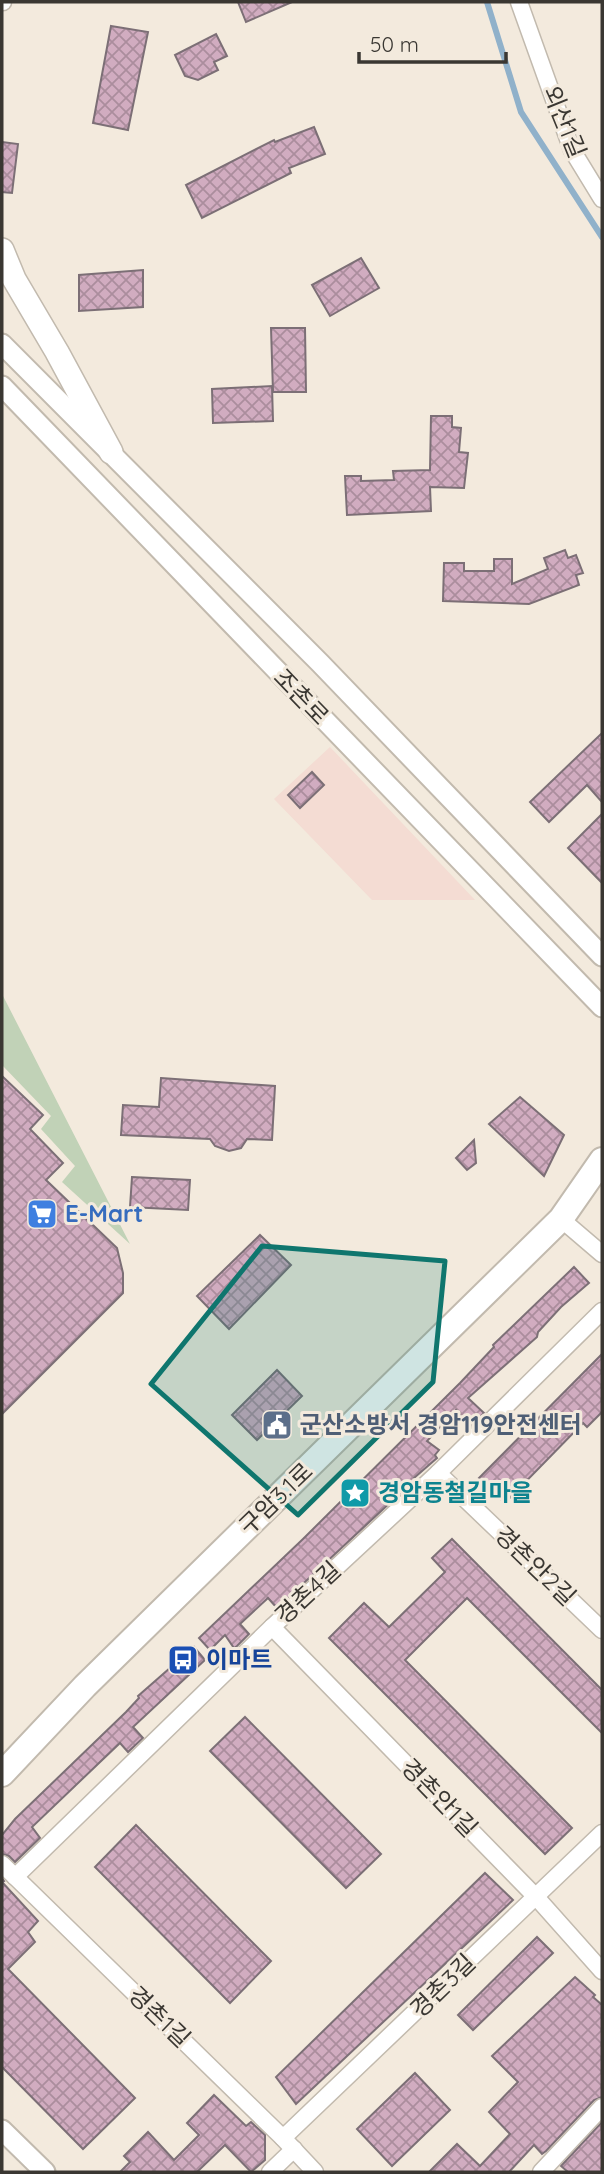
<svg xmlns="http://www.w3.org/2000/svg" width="604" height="2174" viewBox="0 0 604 2174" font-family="Quicksand,'Noto Sans KR',sans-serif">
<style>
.commercial{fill:#f4dcd3}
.green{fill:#c1d2b7}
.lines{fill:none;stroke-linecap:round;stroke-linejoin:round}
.stream{stroke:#90b1ca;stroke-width:6}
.building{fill:url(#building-cross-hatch);stroke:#7c6f76;stroke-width:2}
.minor-casing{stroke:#c2baae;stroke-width:19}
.tertiary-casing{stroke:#c2baae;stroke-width:23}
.secondary-casing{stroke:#c2baae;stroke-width:26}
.primary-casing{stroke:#c2baae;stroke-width:28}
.minor{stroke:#fff;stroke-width:16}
.tertiary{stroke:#fff;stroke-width:19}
.secondary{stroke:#fff;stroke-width:23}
.primary{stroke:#fff;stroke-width:24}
.marked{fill:#0f766e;fill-opacity:0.2;stroke:#0f766e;stroke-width:5;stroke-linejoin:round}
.labels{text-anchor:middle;stroke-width:6;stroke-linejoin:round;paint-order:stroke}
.street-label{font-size:24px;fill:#3a3732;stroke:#f3eadd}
.shop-label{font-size:24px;font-weight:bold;fill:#366cbe;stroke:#f3eadd;text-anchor:start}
.service-label{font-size:24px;font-weight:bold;fill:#4e5e75;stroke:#f3eadd;text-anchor:start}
.culture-label{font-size:24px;font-weight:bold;fill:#0d838f;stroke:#f3eadd;text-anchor:start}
.transit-label{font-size:24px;font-weight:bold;fill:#164399;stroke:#f3eadd;text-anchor:start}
</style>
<defs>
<pattern id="building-cross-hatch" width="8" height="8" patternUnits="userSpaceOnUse" patternTransform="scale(1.75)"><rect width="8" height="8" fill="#d1acc0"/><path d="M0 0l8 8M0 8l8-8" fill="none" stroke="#ab8d9d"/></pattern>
</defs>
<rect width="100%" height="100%" fill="#f3eadd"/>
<polygon class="commercial" points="330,747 475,900 372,900 274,799"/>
<polygon class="green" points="2,994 130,1244 62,1182 75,1166 41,1129 51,1116 2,1065"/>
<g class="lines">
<polyline class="stream" points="487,2 521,112 602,237"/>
</g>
<g class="building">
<polygon points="238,2 292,2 246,22"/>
<polygon points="111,26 148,32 128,130 93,123"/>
<polygon points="216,34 227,56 214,62 218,70 198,80 185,76 175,55"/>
<polygon points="314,127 325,154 289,168 291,173 202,218 186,185 274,140 275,142"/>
<polygon points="2,142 18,144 12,193 2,192"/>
<polygon points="361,258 379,288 330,316 312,285"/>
<polygon points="143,270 143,307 79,311 79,275"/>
<polygon points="271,328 305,328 306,392 273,392"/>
<polygon points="272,386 273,421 213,423 212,389"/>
<polygon points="431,416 452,416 452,427 461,428 459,452 468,453 464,488 430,487 431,511 347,515 345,476 361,476 361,481 394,480 393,471 430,470"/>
<polygon points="565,550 568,558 576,555 583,573 576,575 579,585 529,604 443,601 444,563 464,563 464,571 494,571 494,559 512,559 512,584 548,569 544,558"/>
<polygon points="602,733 602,802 587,785 549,822 530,802"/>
<polygon points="312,772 324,785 300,808 288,795"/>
<polygon points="602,814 602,883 568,848"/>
<polygon points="2,1076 43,1115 30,1129 63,1163 46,1180 117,1248 123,1273 123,1293 2,1414"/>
<polygon points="161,1078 275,1086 272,1140 247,1139 241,1148 229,1151 215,1146 210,1139 121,1135 123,1105 159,1107"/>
<polygon points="520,1097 564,1135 544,1176 489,1124"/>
<polygon points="474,1140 476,1163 467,1170 456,1158"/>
<polygon points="132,1177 190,1180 188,1210 130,1207"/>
<polygon points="260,1235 291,1265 229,1329 197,1296"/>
<polygon points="574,1267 589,1283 561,1307 538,1332 537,1337 468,1398 484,1413 470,1427 456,1410 427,1441 439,1450 435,1455 437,1458 414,1478 415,1479 408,1486 277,1608 268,1598 240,1624 249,1634 237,1646 234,1648 225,1635 210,1650 199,1638 303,1539 460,1383 494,1347 493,1345"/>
<polygon points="602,1354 602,1412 587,1427 583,1423 505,1503 479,1478"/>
<polygon points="277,1370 302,1396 257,1440 232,1415"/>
<polygon points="452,1539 602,1690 602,1733 467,1598 405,1660 572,1828 545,1854 329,1638 364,1603 389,1627 445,1572 432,1558"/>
<polygon points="194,1647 205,1660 133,1727 143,1738 128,1752 120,1743 32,1827 40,1838 15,1862 9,1856 2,1854 2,1835 15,1819 126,1712 139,1698 138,1696"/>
<polygon points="245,1717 381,1854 346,1888 210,1751"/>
<polygon points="136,1825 271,1961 230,2003 95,1867"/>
<polygon points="485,1873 513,1900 296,2104 276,2077"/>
<polygon points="2,1878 4,1881 2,1882 38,1921 28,1932 35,1942 8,1969 135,2098 83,2149 2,2067"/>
<polygon points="537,1937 553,1953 473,2030 458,2015"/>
<polygon points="575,1977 595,1995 593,1997 602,2005 602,2097 594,2100 546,2151 542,2154 534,2145 509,2172 429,2172 457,2144 480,2166 510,2134 489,2112 518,2082 492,2056"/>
<polygon points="415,2073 450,2110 392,2166 357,2129"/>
<polygon points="214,2095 246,2126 251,2122 265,2135 265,2160 251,2172 225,2145 197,2172 120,2172 130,2162 124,2156 148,2132 174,2160 199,2135 187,2123"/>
<polygon points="602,2122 602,2172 568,2172 561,2166"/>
</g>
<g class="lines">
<g class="minor-casing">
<g id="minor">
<polyline points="2,2 3,2"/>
<polyline points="519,2 572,150 602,199"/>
<polyline points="561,1219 602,1254"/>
<polyline points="438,1473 602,1630"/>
<polyline points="272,1627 537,1898 602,1971"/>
<polyline points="2,1864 283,2138 315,2172"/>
<polyline points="15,1877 272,1627 438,1473 602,1311"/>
<polyline points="283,2138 602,1833"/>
<polyline points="270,2172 294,2149"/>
<polyline points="541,2172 602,2107"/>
</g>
</g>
<g class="tertiary-casing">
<g id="tertiary">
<polyline points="2,344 320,663 602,956"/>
<polyline points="2,386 602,1007"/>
<polyline points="2,2130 45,2172"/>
</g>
</g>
<g class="secondary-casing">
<polyline id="secondary" points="2,250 14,279 57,352 111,452"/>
</g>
<g class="primary-casing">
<polyline id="primary" points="2,1774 85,1686 561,1219 602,1160"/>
</g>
<use href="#minor" class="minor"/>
<use href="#tertiary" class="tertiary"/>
<use href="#secondary" class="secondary"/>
<use href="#primary" class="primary"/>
</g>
<path class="marked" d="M262 1246 445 1261 433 1382 298 1515 151 1384Z"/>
<defs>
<g id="supermarket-square" transform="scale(1.575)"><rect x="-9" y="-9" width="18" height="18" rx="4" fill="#3f7fe0" stroke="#f3eadd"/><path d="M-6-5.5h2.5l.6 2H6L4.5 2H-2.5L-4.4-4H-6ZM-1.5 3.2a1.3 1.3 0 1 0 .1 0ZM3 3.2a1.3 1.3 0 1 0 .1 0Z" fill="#fff"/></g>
<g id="civic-square" transform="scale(1.575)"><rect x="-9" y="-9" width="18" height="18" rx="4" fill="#5c6f8a" stroke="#f3eadd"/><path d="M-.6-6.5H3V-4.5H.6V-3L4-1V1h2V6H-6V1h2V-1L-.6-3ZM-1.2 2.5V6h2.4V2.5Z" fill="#fff"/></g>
<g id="sight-square" transform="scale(1.575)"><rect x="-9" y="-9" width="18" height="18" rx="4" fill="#0f9aa8" stroke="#f3eadd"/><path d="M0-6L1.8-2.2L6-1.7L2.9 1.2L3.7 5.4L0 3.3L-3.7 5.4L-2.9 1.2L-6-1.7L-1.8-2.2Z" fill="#fff"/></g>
<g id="bus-square" transform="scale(1.575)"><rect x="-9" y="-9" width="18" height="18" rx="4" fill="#1a4fb4" stroke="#f3eadd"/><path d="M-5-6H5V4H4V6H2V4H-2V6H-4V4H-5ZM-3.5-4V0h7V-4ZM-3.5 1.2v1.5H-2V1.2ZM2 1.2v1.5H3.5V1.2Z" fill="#fff"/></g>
</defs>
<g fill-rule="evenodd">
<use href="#supermarket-square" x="42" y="1214"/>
<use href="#civic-square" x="277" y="1425"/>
<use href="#sight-square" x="355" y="1493"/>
<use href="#bus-square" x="183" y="1660"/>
</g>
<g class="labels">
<g class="street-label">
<text transform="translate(564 122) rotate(68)" y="8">외산1길</text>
<text transform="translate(301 697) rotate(46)" y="8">조촌로</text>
<text transform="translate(276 1499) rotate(-44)" y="8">구암3.1로</text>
<text transform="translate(535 1566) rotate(44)" y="8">경촌안2길</text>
<text transform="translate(308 1593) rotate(-43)" y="8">경촌4길</text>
<text transform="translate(439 1798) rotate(46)" y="8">경촌안1길</text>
<text transform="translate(443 1986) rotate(-44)" y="8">경촌3길</text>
<text transform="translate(159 2017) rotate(44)" y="8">경촌1길</text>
</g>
<g class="shop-label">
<text x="65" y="1222">E-Mart</text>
</g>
<g class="service-label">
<text x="300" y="1433">군산소방서 경암119안전센터</text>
</g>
<g class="culture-label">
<text x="378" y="1501">경암동철길마을</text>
</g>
<g class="transit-label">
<text x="206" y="1668">이마트</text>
</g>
</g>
<rect width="604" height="2174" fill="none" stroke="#3a3732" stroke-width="7"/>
<path d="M359 52v10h147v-10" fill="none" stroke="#3a3732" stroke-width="3.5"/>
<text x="370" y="52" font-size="21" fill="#3a3732" stroke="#f3eadd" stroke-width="5" paint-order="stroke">50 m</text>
</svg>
